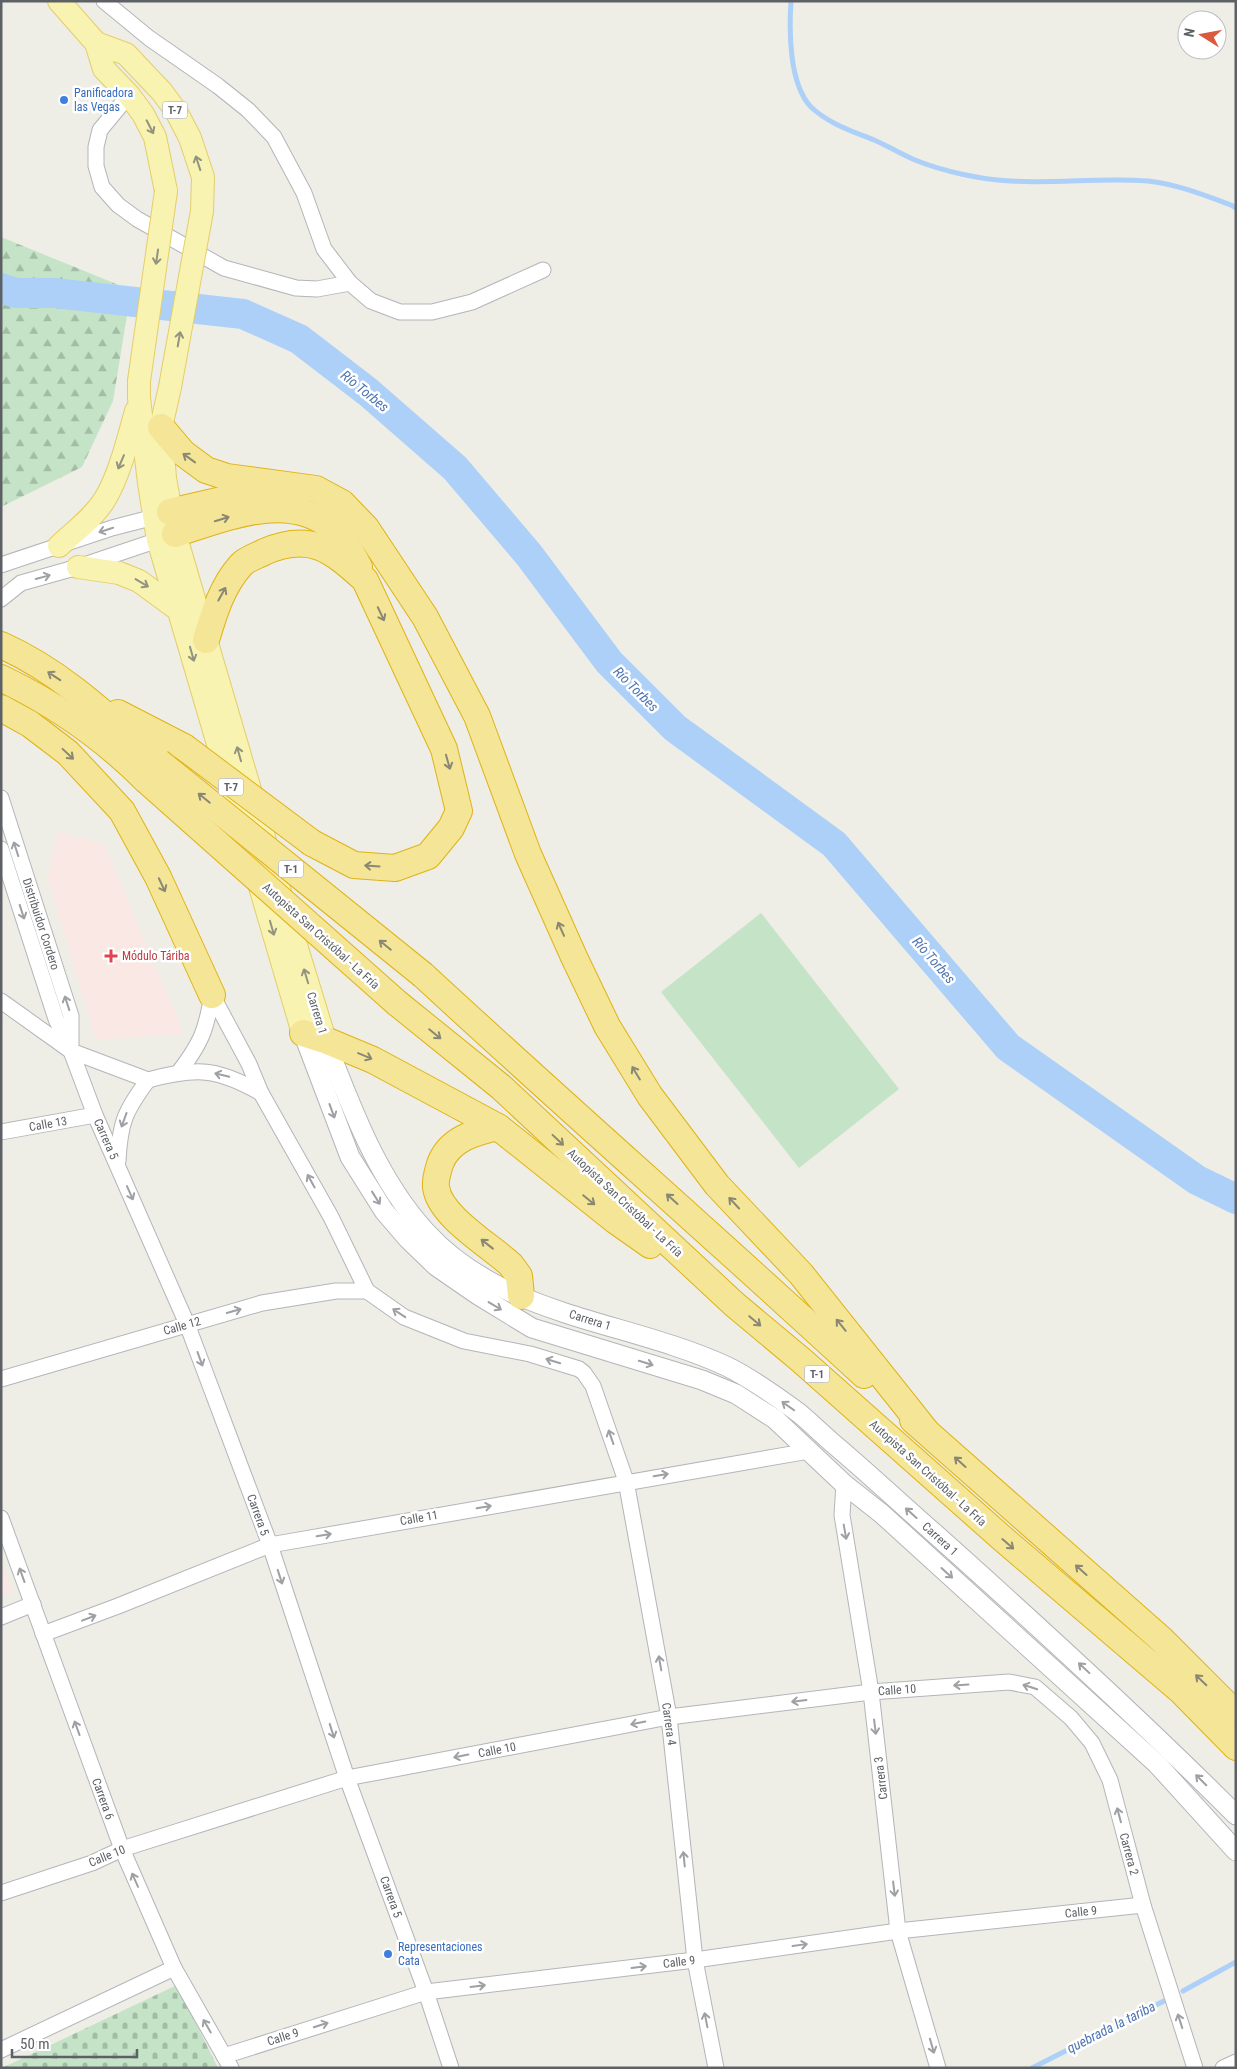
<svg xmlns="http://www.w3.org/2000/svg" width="1237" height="2069" viewBox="0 0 1237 2069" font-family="'Roboto Condensed',sans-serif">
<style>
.medical{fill:#f9e8e4}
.forest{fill:url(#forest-firs)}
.cemetery{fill:url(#cemetery-stones)}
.pitch{fill:#c5e4c7}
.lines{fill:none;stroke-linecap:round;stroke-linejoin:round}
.stream{stroke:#add0f8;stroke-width:5}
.river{stroke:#add0f8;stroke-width:30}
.minor-casing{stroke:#b3b5b9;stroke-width:17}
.tertiary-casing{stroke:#b3b5b9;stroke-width:21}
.primary-casing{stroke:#e5ce68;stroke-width:24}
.motorway-casing{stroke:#e0b314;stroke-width:28}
.minor{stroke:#fff;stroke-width:15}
.tertiary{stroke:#fff;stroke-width:19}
.primary{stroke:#f8f3b1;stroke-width:22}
.motorway{stroke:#f4e597;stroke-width:26}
.primary-bridge-casing{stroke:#e5ce68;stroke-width:24;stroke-linecap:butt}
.motorway-bridge-casing{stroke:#e0b314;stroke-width:28;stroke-linecap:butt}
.primary-bridge{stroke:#f8f3b1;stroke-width:22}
.motorway-bridge{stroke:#f4e597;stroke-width:26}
.oneway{stroke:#939380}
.oneway2{stroke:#8a8874}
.oneway3{stroke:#9ea0a3}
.shop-dot{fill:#3f7fe0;stroke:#fff;stroke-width:2}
.health-dot{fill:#e0444e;stroke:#fff;stroke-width:2}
.labels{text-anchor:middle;stroke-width:5;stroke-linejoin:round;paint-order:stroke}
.shield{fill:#fff;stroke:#8e9093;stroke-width:1}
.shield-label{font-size:11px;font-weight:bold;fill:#5d6065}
.shop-label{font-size:12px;fill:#366cbe;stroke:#fff;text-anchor:start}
.street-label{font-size:12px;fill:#5d6065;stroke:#fff}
.health-label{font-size:12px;fill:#be3a42;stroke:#fff;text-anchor:start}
.water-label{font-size:14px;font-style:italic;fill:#4e75b2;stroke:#fff}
</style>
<defs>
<pattern id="forest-firs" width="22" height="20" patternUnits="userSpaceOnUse" patternTransform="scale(1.25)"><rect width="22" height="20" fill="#c5e4c7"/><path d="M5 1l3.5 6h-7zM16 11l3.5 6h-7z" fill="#a3bca5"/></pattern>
<pattern id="cemetery-stones" width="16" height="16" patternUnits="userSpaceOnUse" patternTransform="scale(1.25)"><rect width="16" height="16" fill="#c5e4c7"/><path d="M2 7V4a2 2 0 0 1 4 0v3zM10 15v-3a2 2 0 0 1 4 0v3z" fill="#a3bca5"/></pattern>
</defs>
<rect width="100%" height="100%" fill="#eeede6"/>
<g class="medical">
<polygon points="58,832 104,843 184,1034 96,1040 47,878"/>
<polygon points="1,1562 13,1592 1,1597"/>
</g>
<polygon class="forest" points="1,237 131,290 113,401 82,467 1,507"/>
<polygon class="cemetery" points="177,1985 218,2068 2,2068"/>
<polygon class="pitch" points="761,913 899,1089 799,1168 661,992"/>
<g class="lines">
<g class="stream">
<path d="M791 1C789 31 789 84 811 107 829 124 852 131 874 140 888 146 901 154 915 160 942 171 982 180 1011 181 1057 184 1102 177 1148 181 1176 184 1204 195 1231 205L1236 208"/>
<polyline points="1183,1991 1236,1962"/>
<polyline points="1032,2068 1164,2001"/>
</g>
<polyline class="river" points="1,288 16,293 54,293 243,314 299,339 368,392 455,468 529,555 609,662 675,728 834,844 1008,1047 1197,1180 1236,1199"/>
<g class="minor-casing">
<g id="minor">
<polyline points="104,1 149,38 218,86 248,110 274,137 304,193 324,249 350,283 371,301 400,312 432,312 472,302 543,270"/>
<polyline points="129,95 100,130 96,147 96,166 102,187 118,205 137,219 224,268 296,288 317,289 350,283"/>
<polyline points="1,565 112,528 162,515"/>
<polyline points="1,599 21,583 78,567 167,537"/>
<polyline points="1,798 71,1016 71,1045"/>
<polyline points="1,849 56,1019 71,1051 95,1115 187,1324 270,1545 347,1778 426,1992 451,2068"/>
<polyline points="212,995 249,1064 261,1093 331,1217 367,1291 404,1317 464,1341 530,1354 579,1369 584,1373 593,1386 626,1481 669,1717 695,1960 716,2068"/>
<polyline points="1,1001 71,1051 148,1080"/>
<path d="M179 1072C201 1043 206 1031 212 995"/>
<path d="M148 1080C197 1067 217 1068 261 1093"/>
<polyline points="1,1132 95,1115"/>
<path d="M118 1161C120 1122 125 1111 148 1080"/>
<polyline points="1,1379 262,1303 336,1291 367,1291"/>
<polyline points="844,1484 842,1515 871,1692 898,1931 938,2068"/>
<polyline points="1,1518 122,1849 174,1968 231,2068"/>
<polyline points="1,1617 33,1604"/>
<polyline points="43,1634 118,1606 270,1545 809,1451"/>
<polyline points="1,1893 92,1863 122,1849 347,1778 669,1717 871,1692 1009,1682 1035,1687 1071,1718 1092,1743 1110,1780 1143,1905 1195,2068"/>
<polyline points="1,2050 174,1968"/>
<polyline points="224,2056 426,1992 695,1960 898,1931 1143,1905"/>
<polyline points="1223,2068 1236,2062"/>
</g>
</g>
<g class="tertiary-casing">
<g id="tertiary">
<polyline points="303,1033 350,1157 384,1211 408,1239 436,1266 478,1295 532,1328 702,1380 736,1394 775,1419 844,1484 882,1514 1157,1764 1236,1851"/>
<path d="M325 1040C351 1106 376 1177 425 1231 502 1317 626 1320 726 1366 751 1378 776 1396 799 1413 811 1423 823 1435 836 1446 869 1474 900 1503 933 1532 1036 1624 1138 1717 1236 1815"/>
</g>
</g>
<g class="primary-casing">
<g id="primary">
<polyline points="59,1 96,43 104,69 129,95 143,114 155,137 166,191"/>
<polyline points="96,43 126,54 162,92 176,111 190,138 203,177 202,211"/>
<polyline points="139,381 139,398 149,483 158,540 303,1033"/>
<polyline points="170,387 161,427 165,478 175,534 287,916 325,1040"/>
<path d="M59 546C74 532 94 517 105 499 120 474 128 439 136 411"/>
<polyline points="78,567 119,573 139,581 180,611"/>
</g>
</g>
<g class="motorway-casing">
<g id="motorway">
<polyline points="161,427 183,453 206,470 227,477 316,489 342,503 366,528 425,617 477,716 528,854 574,957 607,1026 650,1096 717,1185 801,1274 926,1431"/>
<polyline points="170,512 265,490"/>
<path d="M175 534C225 518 291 489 336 531 346 541 352 554 359 567"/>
<path d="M206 640C214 613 222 586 241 565 246 559 257 556 264 552 310 532 331 549 365 580L444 749 459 811 451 828 428 856 395 868 354 865 312 843"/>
<path d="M1 645C62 672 110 719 159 762"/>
<path d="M1 678C55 704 104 738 146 780"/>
<polyline points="1,708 30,724 68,753 122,811 158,877 212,995"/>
<polyline points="118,713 184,747"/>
<path d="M423 975C569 1110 718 1240 864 1375"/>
<polyline points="397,1003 501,1087 734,1304 801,1360 1003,1539 1180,1690 1236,1747"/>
<polyline points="303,1033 325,1040 373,1060 498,1127 616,1221 650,1245"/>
<path d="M498 1127C475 1132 449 1139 440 1164 438 1171 435 1179 436 1187 439 1216 491 1246 511 1265L519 1276 521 1296"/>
<polyline points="913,1420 1161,1639 1236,1714"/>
</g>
</g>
<use href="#minor" class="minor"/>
<use href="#tertiary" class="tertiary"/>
<use href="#primary" class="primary"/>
<use href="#motorway" class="motorway"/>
<g class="primary-bridge-casing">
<g id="primary-bridge">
<polyline points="139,381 166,191"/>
<polyline points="170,387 202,211"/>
</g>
</g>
<g class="motorway-bridge-casing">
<g id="motorway-bridge">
<polyline points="184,747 312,843"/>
<polyline points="159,762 423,975"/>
<polyline points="146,780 397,1003"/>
</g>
</g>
<use href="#primary-bridge" class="primary-bridge"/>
<use href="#motorway-bridge" class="motorway-bridge"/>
</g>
<defs><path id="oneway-shaft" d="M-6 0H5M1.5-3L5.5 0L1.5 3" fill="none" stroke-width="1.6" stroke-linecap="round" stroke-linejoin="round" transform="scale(1.25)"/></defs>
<g class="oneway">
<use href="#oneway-shaft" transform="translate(150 127) rotate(63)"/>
<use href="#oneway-shaft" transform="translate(198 163) rotate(-108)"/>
<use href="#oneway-shaft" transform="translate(157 257) rotate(98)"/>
<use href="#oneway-shaft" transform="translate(179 339) rotate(-80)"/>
<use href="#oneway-shaft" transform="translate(121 462) rotate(113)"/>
<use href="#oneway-shaft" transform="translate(142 583) rotate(31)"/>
<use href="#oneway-shaft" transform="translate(192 654) rotate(74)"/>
<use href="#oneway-shaft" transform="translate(239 754) rotate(-106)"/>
<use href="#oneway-shaft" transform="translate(272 928) rotate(74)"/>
<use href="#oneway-shaft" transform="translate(306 976) rotate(-107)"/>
</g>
<g class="oneway2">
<use href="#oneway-shaft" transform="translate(189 458) rotate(-144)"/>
<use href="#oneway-shaft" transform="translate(222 519) rotate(-17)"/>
<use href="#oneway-shaft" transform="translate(222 594) rotate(-61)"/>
<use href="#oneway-shaft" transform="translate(381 614) rotate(65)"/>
<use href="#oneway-shaft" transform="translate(54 676) rotate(-147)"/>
<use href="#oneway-shaft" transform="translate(68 754) rotate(43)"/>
<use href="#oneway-shaft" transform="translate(448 762) rotate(74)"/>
<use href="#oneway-shaft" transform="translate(204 798) rotate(-141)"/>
<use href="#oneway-shaft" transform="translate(372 866) rotate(-176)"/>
<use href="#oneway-shaft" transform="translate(162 885) rotate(65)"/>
<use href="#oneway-shaft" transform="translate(561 929) rotate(-114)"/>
<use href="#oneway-shaft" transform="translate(385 945) rotate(-141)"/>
<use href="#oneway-shaft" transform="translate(435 1034) rotate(39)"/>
<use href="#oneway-shaft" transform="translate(365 1056) rotate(23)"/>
<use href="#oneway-shaft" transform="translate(636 1073) rotate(-121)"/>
<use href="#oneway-shaft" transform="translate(558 1140) rotate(43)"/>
<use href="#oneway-shaft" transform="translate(672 1199) rotate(-138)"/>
<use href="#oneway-shaft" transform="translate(589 1200) rotate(39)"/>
<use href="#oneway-shaft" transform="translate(734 1203) rotate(-133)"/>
<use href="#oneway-shaft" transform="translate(487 1244) rotate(-142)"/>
<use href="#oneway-shaft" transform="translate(755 1321) rotate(40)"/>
<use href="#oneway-shaft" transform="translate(841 1325) rotate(-129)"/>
<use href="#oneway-shaft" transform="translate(960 1462) rotate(-138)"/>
<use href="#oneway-shaft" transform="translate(1008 1544) rotate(41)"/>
<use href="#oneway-shaft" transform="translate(1081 1570) rotate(-138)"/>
<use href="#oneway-shaft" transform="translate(1201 1680) rotate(-136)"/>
</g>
<g class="oneway3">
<use href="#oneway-shaft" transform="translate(106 530) rotate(162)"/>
<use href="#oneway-shaft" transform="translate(43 577) rotate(-15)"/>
<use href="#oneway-shaft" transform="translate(16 849) rotate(-108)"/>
<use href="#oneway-shaft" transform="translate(22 912) rotate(72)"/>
<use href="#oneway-shaft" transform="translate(67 1003) rotate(-108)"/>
<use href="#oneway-shaft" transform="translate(222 1075) rotate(-166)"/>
<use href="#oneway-shaft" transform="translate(332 1111) rotate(70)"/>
<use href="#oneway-shaft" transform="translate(124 1120) rotate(110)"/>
<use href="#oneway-shaft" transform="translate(311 1181) rotate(-119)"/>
<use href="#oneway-shaft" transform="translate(130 1193) rotate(66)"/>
<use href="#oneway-shaft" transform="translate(376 1198) rotate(58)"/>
<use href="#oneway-shaft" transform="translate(495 1306) rotate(31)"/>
<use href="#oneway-shaft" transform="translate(234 1311) rotate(-16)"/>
<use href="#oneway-shaft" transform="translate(399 1313) rotate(-147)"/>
<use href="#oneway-shaft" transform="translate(200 1359) rotate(70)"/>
<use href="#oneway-shaft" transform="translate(553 1361) rotate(-163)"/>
<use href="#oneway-shaft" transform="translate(646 1363) rotate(17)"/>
<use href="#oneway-shaft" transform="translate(788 1406) rotate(-145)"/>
<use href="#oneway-shaft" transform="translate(611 1437) rotate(-109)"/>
<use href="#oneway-shaft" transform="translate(661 1475) rotate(-10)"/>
<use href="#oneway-shaft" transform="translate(484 1507) rotate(-10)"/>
<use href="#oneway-shaft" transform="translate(911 1513) rotate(-138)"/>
<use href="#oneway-shaft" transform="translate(845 1532) rotate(80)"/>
<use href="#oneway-shaft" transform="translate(324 1535) rotate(-10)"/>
<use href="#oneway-shaft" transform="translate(947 1573) rotate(42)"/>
<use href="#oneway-shaft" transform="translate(22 1575) rotate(-110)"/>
<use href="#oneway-shaft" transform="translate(280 1577) rotate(72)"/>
<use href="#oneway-shaft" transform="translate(89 1618) rotate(-21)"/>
<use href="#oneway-shaft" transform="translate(660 1663) rotate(-100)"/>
<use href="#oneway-shaft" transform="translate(1084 1668) rotate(-137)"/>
<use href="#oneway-shaft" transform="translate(961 1685) rotate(176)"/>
<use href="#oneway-shaft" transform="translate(1030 1687) rotate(-162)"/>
<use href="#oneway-shaft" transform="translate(799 1701) rotate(173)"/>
<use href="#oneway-shaft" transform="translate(638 1723) rotate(169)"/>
<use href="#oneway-shaft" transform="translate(875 1727) rotate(83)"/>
<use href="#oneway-shaft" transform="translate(77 1728) rotate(-110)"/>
<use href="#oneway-shaft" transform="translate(332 1731) rotate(72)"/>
<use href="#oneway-shaft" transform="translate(461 1756) rotate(169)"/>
<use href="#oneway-shaft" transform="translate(1201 1780) rotate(-135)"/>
<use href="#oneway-shaft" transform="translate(1119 1815) rotate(-105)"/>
<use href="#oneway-shaft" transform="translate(684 1859) rotate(-96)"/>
<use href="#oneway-shaft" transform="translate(135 1880) rotate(-114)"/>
<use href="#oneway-shaft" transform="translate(894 1889) rotate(83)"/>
<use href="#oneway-shaft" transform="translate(800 1945) rotate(-8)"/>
<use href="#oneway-shaft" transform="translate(639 1967) rotate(-7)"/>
<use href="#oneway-shaft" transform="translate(478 1986) rotate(-7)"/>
<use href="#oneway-shaft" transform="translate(706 2020) rotate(-101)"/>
<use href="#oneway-shaft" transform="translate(1180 2021) rotate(-108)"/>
<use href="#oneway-shaft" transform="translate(321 2025) rotate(-18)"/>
<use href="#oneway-shaft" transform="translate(207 2026) rotate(-120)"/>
<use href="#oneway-shaft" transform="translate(932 2046) rotate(74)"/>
</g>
<g class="shop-dot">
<circle cx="64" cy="100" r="5"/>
<circle cx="388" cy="1954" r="5"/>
</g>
<path class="health-dot" d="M108.5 948.5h5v5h5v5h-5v5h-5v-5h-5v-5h5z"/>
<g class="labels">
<g class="shield">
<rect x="162.5" y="101.5" width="25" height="17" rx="4"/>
<rect x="218.5" y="778.5" width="25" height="17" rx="4"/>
<rect x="278.5" y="860.5" width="25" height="17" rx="4"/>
<rect x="804.5" y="1365.5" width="25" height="17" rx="4"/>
</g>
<g class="shield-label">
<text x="175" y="114">T-7</text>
<text x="231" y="791">T-7</text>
<text x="291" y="873">T-1</text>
<text x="817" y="1378">T-1</text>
</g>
<g class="shop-label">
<text x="74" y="97">Panificadora<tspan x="74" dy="14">las Vegas</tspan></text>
<text x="398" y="1951">Representaciones<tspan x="398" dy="14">Cata</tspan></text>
</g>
<g class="street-label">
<text transform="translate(41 924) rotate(72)" y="4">Distribuidor Cordero</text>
<text transform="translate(321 936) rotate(42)" y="4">Autopista San Cristóbal - La Fría</text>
<text transform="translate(317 1013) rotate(73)" y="4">Carrera 1</text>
<text transform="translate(48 1124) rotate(-10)" y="4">Calle 13</text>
<text transform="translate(106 1139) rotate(66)" y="4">Carrera 5</text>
<text transform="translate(625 1203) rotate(43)" y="4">Autopista San Cristóbal - La Fría</text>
<text transform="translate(590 1320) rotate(17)" y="4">Carrera 1</text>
<text transform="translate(182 1326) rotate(-16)" y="4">Calle 12</text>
<text transform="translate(928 1473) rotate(42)" y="4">Autopista San Cristóbal - La Fría</text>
<text transform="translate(258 1515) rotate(70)" y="4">Carrera 5</text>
<text transform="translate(419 1518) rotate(-10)" y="4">Calle 11</text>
<text transform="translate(940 1539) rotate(42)" y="4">Carrera 1</text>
<text transform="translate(897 1690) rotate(-4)" y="4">Calle 10</text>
<text transform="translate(669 1724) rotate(82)" y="4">Carrera 4</text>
<text transform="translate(497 1750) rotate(-11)" y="4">Calle 10</text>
<text transform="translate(881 1778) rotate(-97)" y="4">Carrera 3</text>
<text transform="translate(103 1799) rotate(70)" y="4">Carrera 6</text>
<text transform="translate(1129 1854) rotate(75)" y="4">Carrera 2</text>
<text transform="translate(107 1856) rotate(-22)" y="4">Calle 10</text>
<text transform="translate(391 1897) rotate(70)" y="4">Carrera 5</text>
<text transform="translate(1081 1912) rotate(-6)" y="4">Calle 9</text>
<text transform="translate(679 1962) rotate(-7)" y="4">Calle 9</text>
<text transform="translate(283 2037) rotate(-18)" y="4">Calle 9</text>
</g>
<g class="health-label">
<text x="122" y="960">Módulo Táriba</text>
</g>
<g class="water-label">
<text transform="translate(365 391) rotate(39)" y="5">Río Torbes</text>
<text transform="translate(636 689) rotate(45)" y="5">Río Torbes</text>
<text transform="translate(934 960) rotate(49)" y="5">Río Torbes</text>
<text transform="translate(1111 2027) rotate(-27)" y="5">quebrada la tariba</text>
</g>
</g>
<rect width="1237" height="2069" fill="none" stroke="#5d6065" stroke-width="5"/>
<g transform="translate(1202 35) rotate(281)"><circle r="24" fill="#ffffff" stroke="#bebfc1"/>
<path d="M0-4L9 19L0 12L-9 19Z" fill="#da5a40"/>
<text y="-8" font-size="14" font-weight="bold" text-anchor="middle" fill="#5d6065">N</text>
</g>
<path d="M12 2049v8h125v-8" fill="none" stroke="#5d6065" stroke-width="2.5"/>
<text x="20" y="2049" font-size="15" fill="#5d6065" stroke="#ffffff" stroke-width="4" paint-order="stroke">50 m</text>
</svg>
